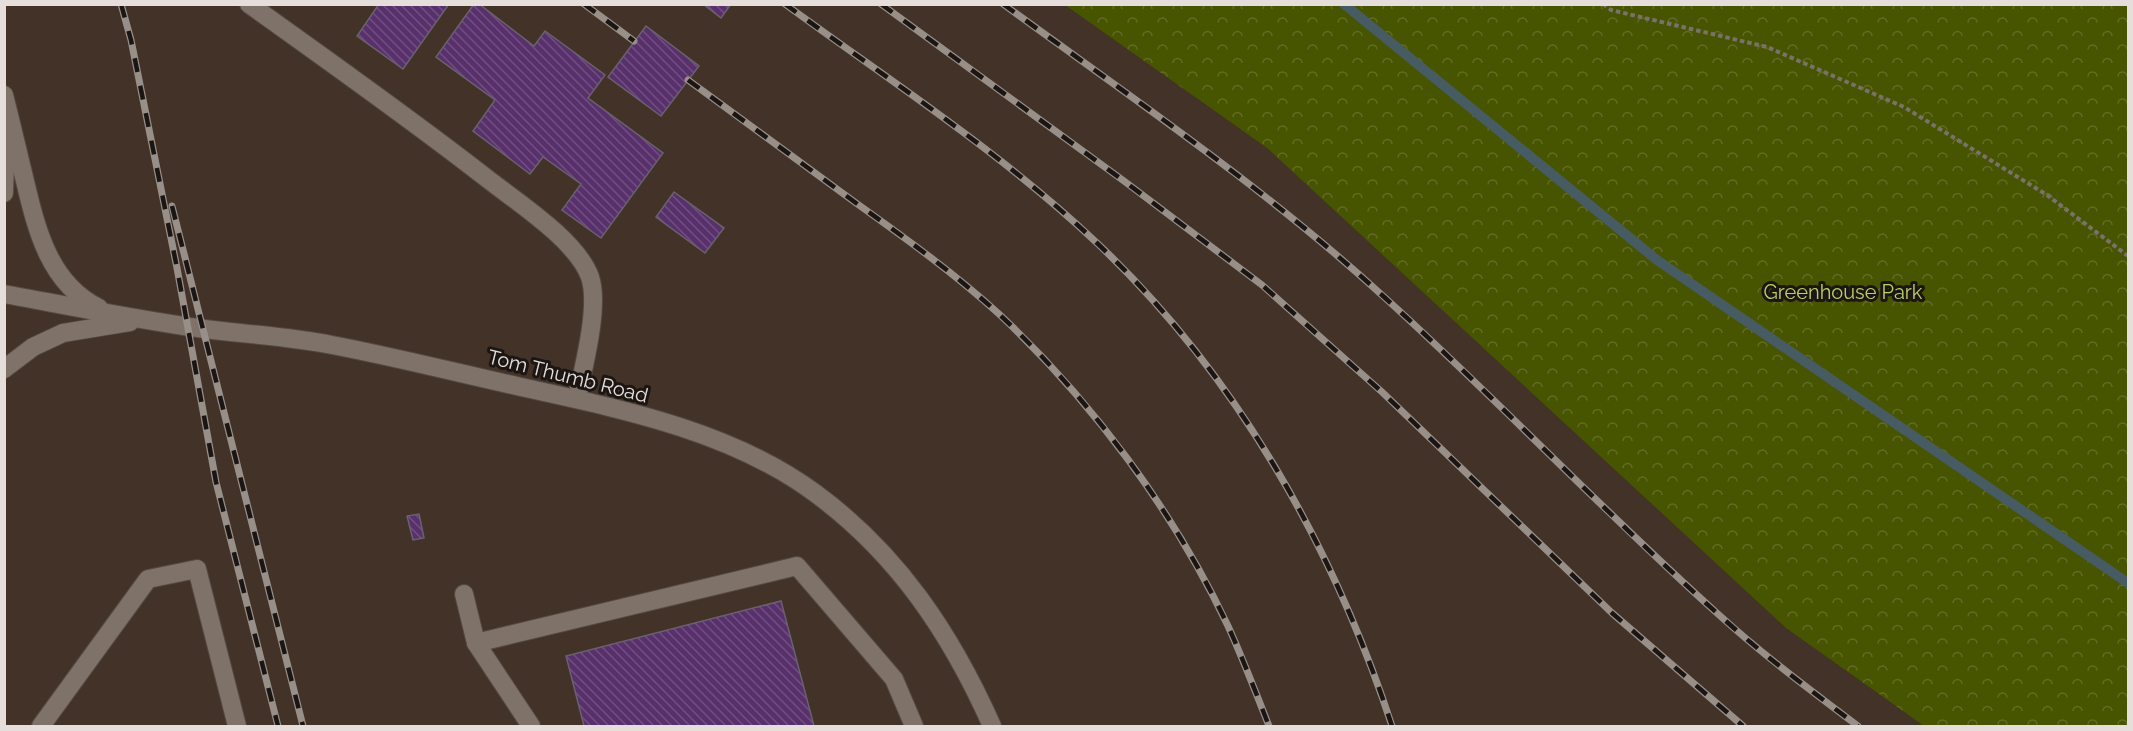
<svg xmlns="http://www.w3.org/2000/svg" width="2133" height="731" viewBox="0 0 2133 731" font-family="Raleway,sans-serif">
<style>
.built{fill:#433227}
.forest{fill:url(#forest-crowns)}
.lines{fill:none;stroke-linecap:round;stroke-linejoin:round}
.stream{stroke:#475c62;stroke-width:10}
.building{fill:url(#building-back-hatch);stroke:#69626e;stroke-width:1.5}
.minor-casing{stroke:#534944;stroke-width:20}
.path{stroke:#7a716b;stroke-width:4;stroke-dasharray:4.5 3;stroke-linecap:butt}
.minor{stroke:#7e7269;stroke-width:18}
.rail-casing{stroke:#988f89;stroke-width:7}
.rail{stroke:#1b1613;stroke-width:4.5;stroke-dasharray:14;stroke-linecap:butt}
.labels{text-anchor:middle;stroke-width:6;stroke-linejoin:round;paint-order:stroke}
.park-label{font-size:20px;fill:#bad166;stroke:#1b1613}
.street-label{font-size:20px;fill:#e6deda;stroke:#1b1613}
</style>
<defs>
<pattern id="forest-crowns" width="20" height="18" patternUnits="userSpaceOnUse" patternTransform="scale(1.5)"><rect width="20" height="18" fill="#475400"/><path d="M2 6a3 3 0 1 1 6 0M12 15a3 3 0 1 1 6 0" fill="none" stroke="#626c25"/></pattern>
<pattern id="building-back-hatch" width="6" height="6" patternUnits="userSpaceOnUse" patternTransform="scale(1.5)"><rect width="6" height="6" fill="#58316c"/><path d="M-1 5l2 2M0 0l6 6M5-1l2 2" fill="none" stroke="#704e80"/></pattern>
</defs>
<rect width="100%" height="100%" fill="#382d26"/>
<polygon class="built" points="4,5 1065,5 1267,148 1786,628 1924,726 5,726"/>
<polygon class="forest" points="1065,5 2128,5 2128,726 1924,726 1786,628 1267,148"/>
<g class="lines">
<polyline class="stream" points="1344,4 1657,260 2128,583"/>
</g>
<g class="building">
<polygon points="379,4 449,4 403,69 357,36"/>
<polygon points="474,4 479,4 534,46 545,31 605,75 588,98 663,153 601,238 562,210 581,184 543,157 530,174 473,131 495,100 436,57"/>
<polygon points="703,4 731,4 721,18"/>
<polygon points="646,26 699,66 661,116 608,77"/>
<polygon points="674,192 724,228 705,253 656,217"/>
<polygon points="419,514 424,538 413,540 407,516"/>
<polygon points="781,601 814,726 584,726 566,656"/>
</g>
<g class="lines">
<g class="minor-casing">
<g id="minor">
<path d="M249 4C330 62 411 119 489 180 520 204 577 241 590 277 600 307 583 368 577 399"/>
<path d="M4 95C11 122 17 149 24 177 36 227 48 283 99 308"/>
<polyline points="4,193 6,135"/>
<path d="M4 294C64 305 124 317 184 326 233 334 283 335 332 345 395 357 458 373 521 387 621 409 731 431 815 493 898 554 951 634 992 726"/>
<polyline points="4,369 33,347 63,333 130,322"/>
<polyline points="464,594 476,643 531,726"/>
<polyline points="476,643 797,566 894,679 914,726"/>
<polyline points="41,726 148,579 197,569 237,726"/>
</g>
</g>
<polyline class="path" points="1603,4 1611,10 1767,47 1904,107 2047,195 2128,256"/>
<use href="#minor" class="minor"/>
<g class="rail-casing">
<g id="rail">
<polyline points="121,4 131,40 177,268 216,482 278,726"/>
<polyline points="584,4 634,41"/>
<path d="M785 4C890 81 1002 153 1097 243 1236 374 1333 546 1392 726"/>
<polyline points="881,4 1124,181 1262,285 1382,392 1612,613 1743,726"/>
<path d="M1003 4C1132 98 1265 188 1383 296 1497 399 1603 511 1718 614 1762 654 1810 690 1858 726"/>
<path d="M688 80C744 121 800 162 856 203 905 238 954 273 999 314 1092 401 1173 510 1228 626 1243 659 1256 693 1269 726"/>
<polyline points="172,206 303,726"/>
</g>
</g>
<use href="#rail" class="rail"/>
</g>
<g class="labels">
<g class="park-label">
<text x="1843" y="299">Greenhouse Park</text>
</g>
<g class="street-label">
<text transform="translate(568 376) rotate(14)" y="7">Tom Thumb Road</text>
</g>
</g>
<rect width="2133" height="731" fill="none" stroke="#e6deda" stroke-width="12"/>
</svg>
